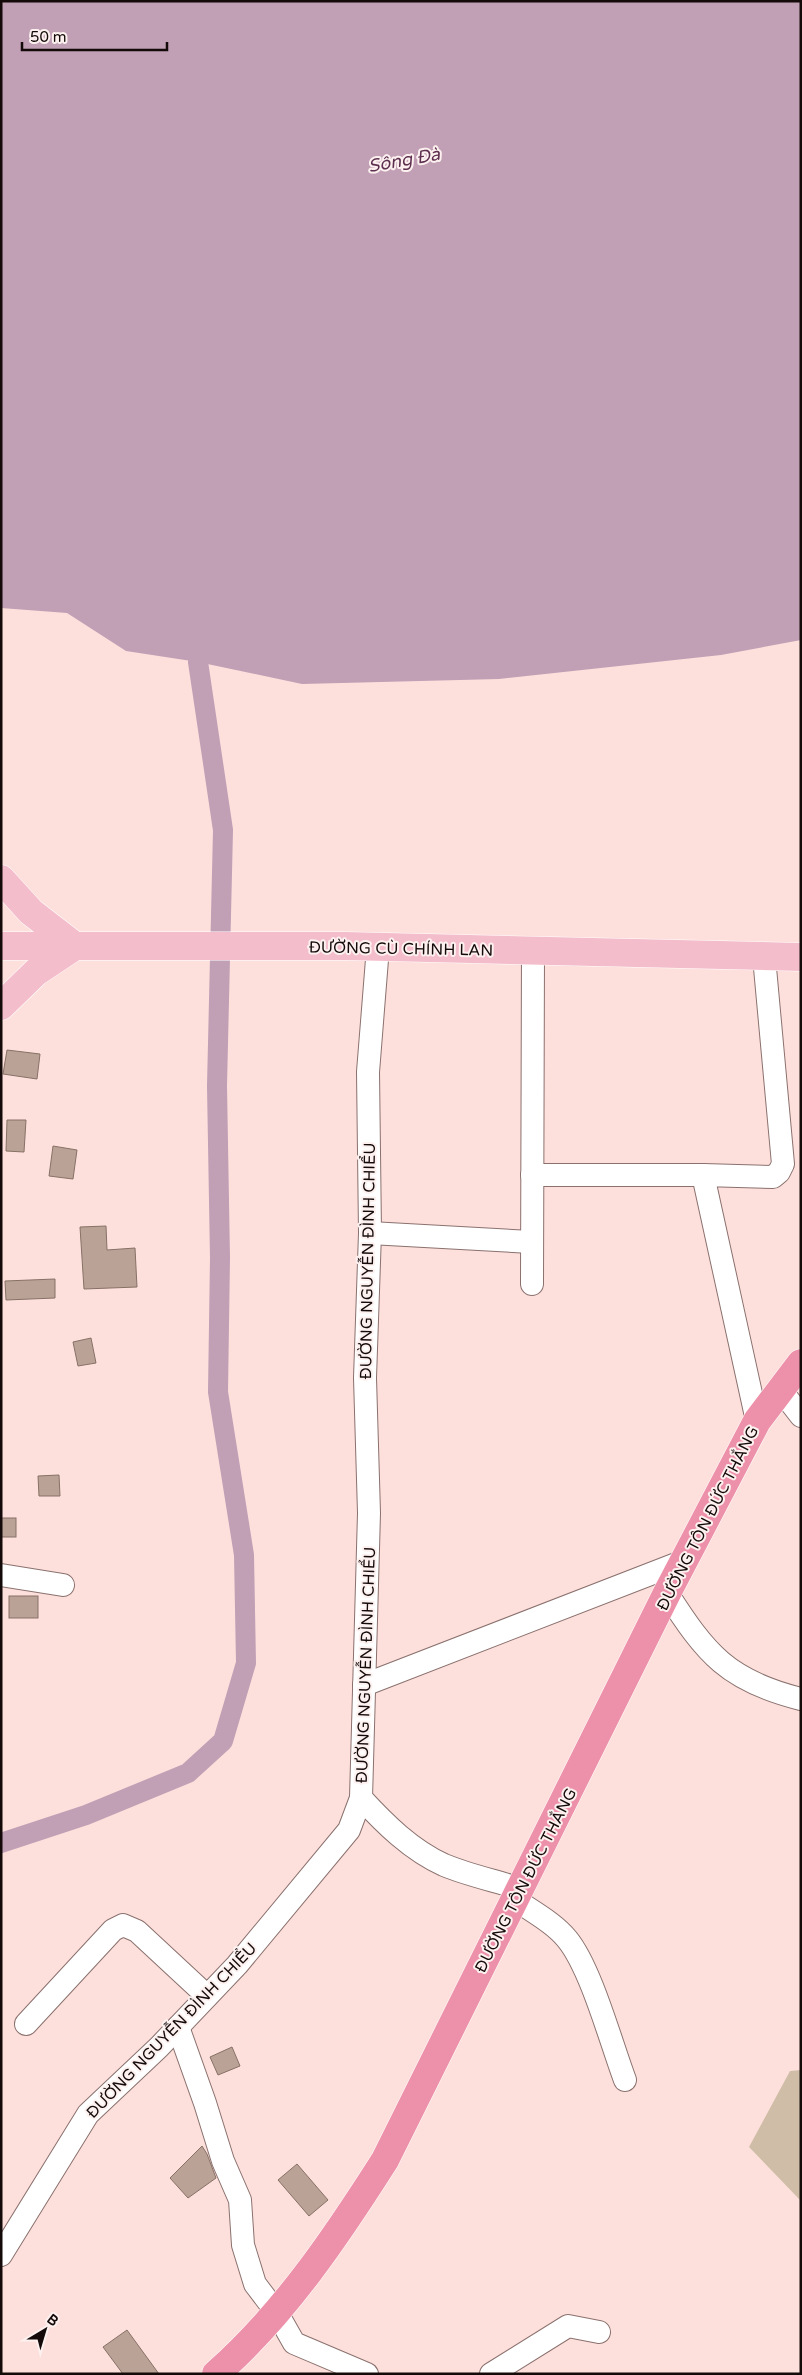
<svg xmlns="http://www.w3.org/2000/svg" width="802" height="2375" viewBox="0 0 802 2375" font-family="'Varela Round',sans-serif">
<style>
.green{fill:#d0bda7}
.water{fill:#c19fb5}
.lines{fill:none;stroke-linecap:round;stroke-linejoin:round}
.canal{stroke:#c19fb5;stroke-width:20}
.building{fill:#baa296;stroke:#877166}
.minor-casing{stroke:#8a716e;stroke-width:24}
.major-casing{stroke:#fff;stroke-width:29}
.highway-casing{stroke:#fff;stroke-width:29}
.minor{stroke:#fff;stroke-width:22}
.major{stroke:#f4bdcc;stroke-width:28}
.highway{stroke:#ed91aa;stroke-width:28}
.labels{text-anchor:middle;stroke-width:4;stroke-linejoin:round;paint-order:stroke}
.street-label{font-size:16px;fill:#130a09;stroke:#fdf1f0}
.water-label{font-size:18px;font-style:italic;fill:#5e3050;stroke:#fdf1f0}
</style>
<rect width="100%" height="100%" fill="#fde0dc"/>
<polygon class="green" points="801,2070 801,2201 749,2147 790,2071"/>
<polygon class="water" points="1,1 801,1 801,640 721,655 499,679 302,684 198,662 126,651 67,613 1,608"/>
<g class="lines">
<polyline class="canal" points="1,1843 86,1815 188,1773 223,1741 246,1663 244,1555 218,1392 220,1258 217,1086 223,830 198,662"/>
</g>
<g class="building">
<polygon points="7,1050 40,1054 37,1079 3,1074"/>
<polygon points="7,1120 26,1120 24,1152 6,1151"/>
<polygon points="53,1146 77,1150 73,1179 49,1176"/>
<polygon points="106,1226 107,1250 135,1248 137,1287 84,1289 80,1227"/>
<polygon points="55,1279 55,1298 6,1300 5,1281"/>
<polygon points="91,1338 96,1363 78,1366 73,1342"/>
<polygon points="59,1475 60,1496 39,1496 38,1476"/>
<rect x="1" y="1518" width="15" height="19"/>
<rect x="9" y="1596" width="29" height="22"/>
<polygon points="232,2047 240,2066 218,2075 210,2057"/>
<polygon points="202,2146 207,2154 216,2178 188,2198 170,2178"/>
<polygon points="297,2164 328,2200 309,2216 278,2180"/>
<polygon points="127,2330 159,2374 123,2374 103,2347"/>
</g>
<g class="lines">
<g class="minor-casing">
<g id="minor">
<polyline points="532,1175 703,1175"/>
<polyline points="370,1233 531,1242"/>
<polyline points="532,1284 533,951"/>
<polyline points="780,1389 801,1416"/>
<polyline points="757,1421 703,1175 773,1177 779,1172 783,1164 764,957"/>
<polyline points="1,1575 63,1585"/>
<path d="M667 1593C706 1654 728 1681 801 1699"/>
<polyline points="364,1685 684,1561"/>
<path d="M361 1798C385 1824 411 1850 444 1865 468 1875 496 1881 521 1889"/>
<path d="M516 1900C533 1912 554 1923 567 1939 591 1968 611 2043 625 2080"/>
<polyline points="26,2024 113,1930 123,1925 137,1931 207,1996"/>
<polyline points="178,2027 205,2103 223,2161 240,2200 243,2245 255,2284 277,2313 294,2343 367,2374"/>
<polyline points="1,2255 88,2114 159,2047 237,1965 349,1830 361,1798 369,1513 365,1378 370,1233 368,1072 378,947"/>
<polyline points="491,2374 568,2326 599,2332"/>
</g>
</g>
<g class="major-casing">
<g id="major">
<polyline points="1,879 31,912 75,946 36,972 1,1006"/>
<polyline points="1,946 346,946 801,957"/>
</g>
</g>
<g class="highway-casing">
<path id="highway" d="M216 2374C285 2313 336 2237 385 2160L667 1593 757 1421 801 1363"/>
</g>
<use href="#minor" class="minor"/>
<use href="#major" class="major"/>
<use href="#highway" class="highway"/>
</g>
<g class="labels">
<g class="street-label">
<text transform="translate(401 948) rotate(1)" y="6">ĐƯỜNG CÙ CHÍNH LAN</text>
<text transform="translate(367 1261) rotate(-89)" y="6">ĐƯỜNG NGUYỄN ĐÌNH CHIỂU</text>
<text transform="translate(707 1518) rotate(-63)" y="6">ĐƯỜNG TÔN ĐỨC THẮNG</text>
<text transform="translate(365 1665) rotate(-88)" y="6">ĐƯỜNG NGUYỄN ĐÌNH CHIỂU</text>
<text transform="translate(525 1880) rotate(-63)" y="6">ĐƯỜNG TÔN ĐỨC THẮNG</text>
<text transform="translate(171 2030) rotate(-46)" y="6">ĐƯỜNG NGUYỄN ĐÌNH CHIỂU</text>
</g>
<g class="water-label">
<text transform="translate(404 160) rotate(-10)" y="6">Sông Đà</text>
</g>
</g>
<rect width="802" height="2375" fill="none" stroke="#130a09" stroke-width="5"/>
<g transform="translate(45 2330) rotate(38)" stroke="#fdf1f0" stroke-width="4" paint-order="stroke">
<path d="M0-4L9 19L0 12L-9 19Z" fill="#130a09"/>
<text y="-8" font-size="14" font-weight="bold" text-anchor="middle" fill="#130a09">B</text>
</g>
<path d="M22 42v8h145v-8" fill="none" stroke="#130a09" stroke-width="2.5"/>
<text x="30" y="42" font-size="15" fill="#130a09" stroke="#fdf1f0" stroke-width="4" paint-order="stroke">50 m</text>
</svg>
